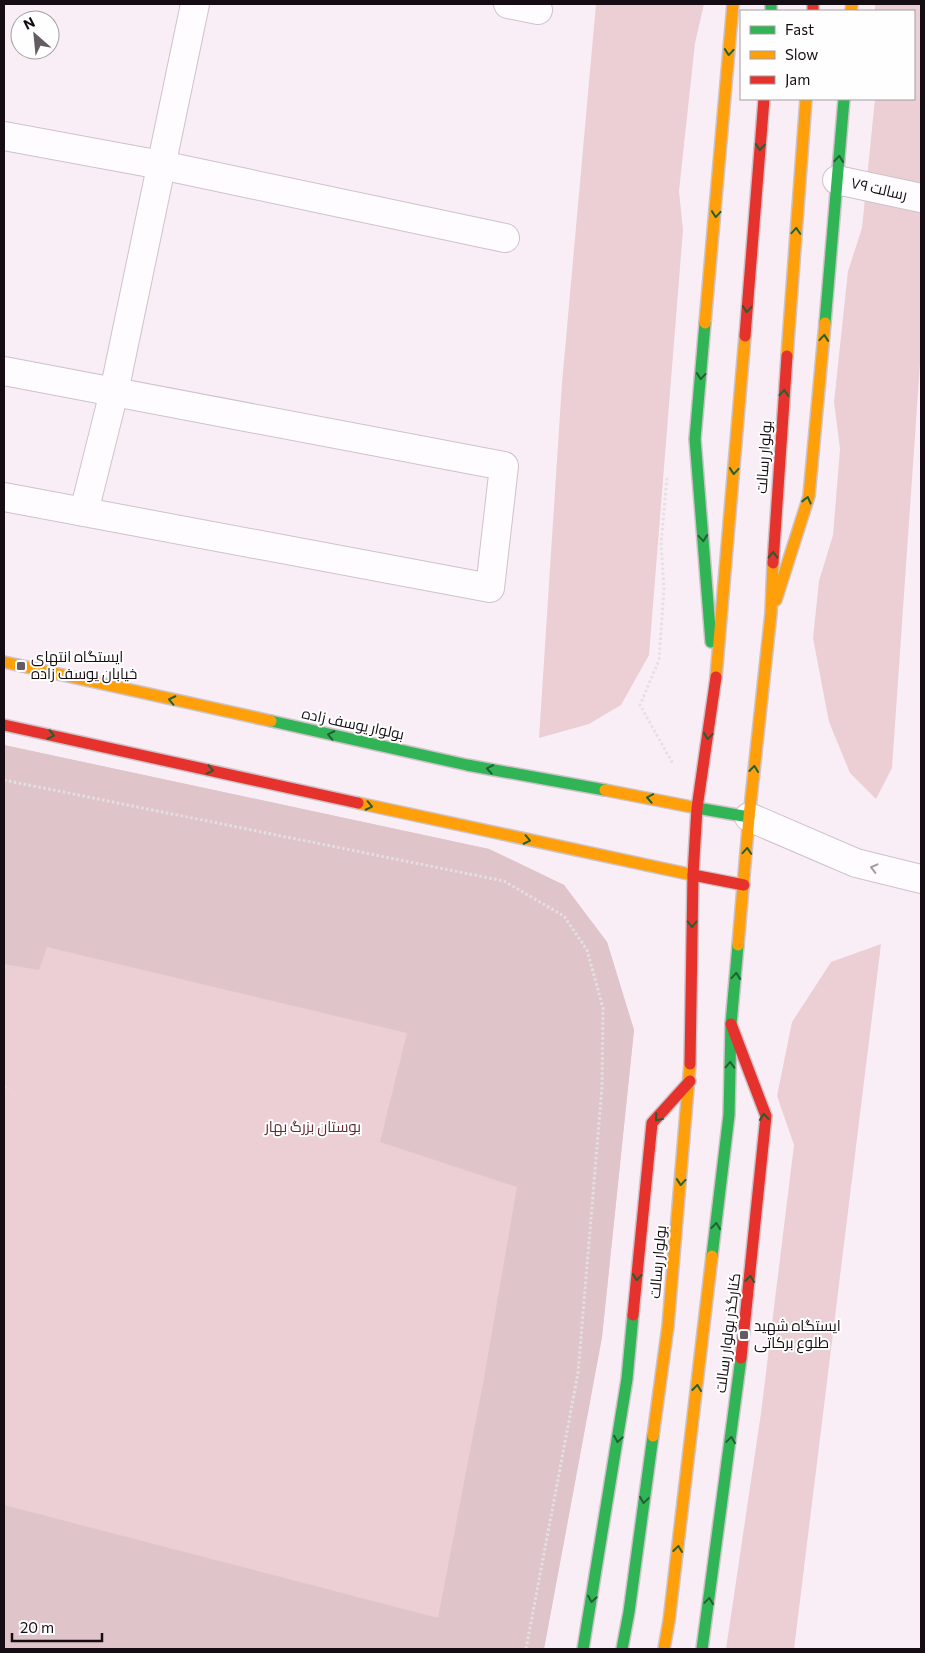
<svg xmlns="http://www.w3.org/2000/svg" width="925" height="1653" viewBox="0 0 925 1653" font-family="Commissioner,Cairo,sans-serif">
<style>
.green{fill:#ebcfd4}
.forest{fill:#dfc4c9}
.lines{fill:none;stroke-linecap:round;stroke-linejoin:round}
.street-casing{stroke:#cdc3c9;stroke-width:30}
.fast-casing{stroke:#cdc3c9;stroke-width:14}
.slow-casing{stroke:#cdc3c9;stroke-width:14}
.jam-casing{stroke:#cdc3c9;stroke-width:14}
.path{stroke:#e4e0e2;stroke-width:3;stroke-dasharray:2.5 2.5;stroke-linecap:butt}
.street{stroke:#fefcfe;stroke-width:28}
.fast{stroke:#30b455;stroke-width:11}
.slow{stroke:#ff9f0a;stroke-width:11}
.jam{stroke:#e5322d;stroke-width:11}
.oneway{stroke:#226034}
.oneway2{stroke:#a19ca0}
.poi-dot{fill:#655c62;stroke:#fefefe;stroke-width:2}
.labels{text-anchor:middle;stroke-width:4;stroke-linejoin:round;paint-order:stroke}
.street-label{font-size:15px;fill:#150d13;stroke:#fefefe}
.poi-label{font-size:15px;fill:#150d13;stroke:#fefefe;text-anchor:start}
.park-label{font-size:15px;fill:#612c32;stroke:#fefefe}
</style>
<rect width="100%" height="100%" fill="#faeef6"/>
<g class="green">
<polygon points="596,4 704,4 695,43 679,191 683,230 649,655 621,705 589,724 539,738 562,383"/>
<polygon points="875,4 921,4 921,349 892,768 876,799 850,773 829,722 813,638 819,581 833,535 840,449 834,402 848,271 862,228 875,99 914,99 914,11 875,11"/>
<polygon points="4,745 489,849 564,885 607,942 634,1030 602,1337 544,1649 4,1649"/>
<polygon points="881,944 794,1649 726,1649 761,1413 794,1145 777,1096 792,1022 831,962"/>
</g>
<polygon class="forest" points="4,745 489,849 564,885 607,942 634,1030 602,1337 544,1649 4,1649 4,1505 438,1618 484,1378 517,1187 380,1142 407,1033 47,947 39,970 4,964"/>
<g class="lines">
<g class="street-casing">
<g id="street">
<polyline points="508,4 538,10"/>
<polyline points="4,136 161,165 505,238"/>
<polyline points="837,180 921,198"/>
<polyline points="4,371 504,466 490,588 4,497"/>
<polyline points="84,512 114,392 195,4"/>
<polyline points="749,817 856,863 921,879"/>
</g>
</g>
<g class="fast-casing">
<g id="fast">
<polyline points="771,4 771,11"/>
<polyline points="705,323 695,439 711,642"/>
<polyline points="825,323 844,99"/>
<polyline points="271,721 467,765 605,790"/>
<polyline points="697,808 749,817"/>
<polyline points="712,1256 729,1115 731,1024 738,945"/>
<polyline points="583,1649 627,1379 633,1315"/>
<polyline points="622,1649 629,1612 653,1436"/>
<polyline points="702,1649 741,1358"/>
</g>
</g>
<g class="slow-casing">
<g id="slow">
<polyline points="851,11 852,4"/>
<polyline points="705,323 733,4"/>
<polyline points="787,356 806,99"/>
<polyline points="776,600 809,496 825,323"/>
<polyline points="4,662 271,721"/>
<polyline points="716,677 745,336"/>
<polyline points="605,790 697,808"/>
<polyline points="358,803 693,875"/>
<polyline points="738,945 749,817 771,613 773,563"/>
<polyline points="653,1436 668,1326 690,1064"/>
<polyline points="664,1649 669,1621 712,1256"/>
</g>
</g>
<g class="jam-casing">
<g id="jam">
<polyline points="813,4 813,11"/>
<polyline points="745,336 764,99"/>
<polyline points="773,563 787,356"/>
<polyline points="4,725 358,803"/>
<polyline points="693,875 744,885"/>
<polyline points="731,1024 766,1116 741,1358"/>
<polyline points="690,1064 693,875 697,808 716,677"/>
<polyline points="633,1315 652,1123 690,1081"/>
</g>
</g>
<g class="path">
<polyline points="667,478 661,544 664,588 659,660 640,705 673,764"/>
<polyline points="4,780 504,881 564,916 587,950 603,1008 602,1087 578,1373 526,1649"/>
<polyline points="4,1087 9,1089"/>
</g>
<use href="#street" class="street"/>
<use href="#fast" class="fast"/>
<use href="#slow" class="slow"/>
<use href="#jam" class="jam"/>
</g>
<defs><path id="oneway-chevron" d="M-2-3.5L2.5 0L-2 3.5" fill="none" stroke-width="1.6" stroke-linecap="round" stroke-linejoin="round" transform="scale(1.25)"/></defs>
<g class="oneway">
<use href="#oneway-chevron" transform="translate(729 52) rotate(95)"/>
<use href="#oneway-chevron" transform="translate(760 147) rotate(95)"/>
<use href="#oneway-chevron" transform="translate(839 159) rotate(-85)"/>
<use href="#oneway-chevron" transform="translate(716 214) rotate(95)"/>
<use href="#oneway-chevron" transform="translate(796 231) rotate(-86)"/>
<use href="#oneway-chevron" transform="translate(747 309) rotate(95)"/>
<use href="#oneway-chevron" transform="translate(824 338) rotate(-85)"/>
<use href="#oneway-chevron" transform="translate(701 376) rotate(95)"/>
<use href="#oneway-chevron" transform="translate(784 393) rotate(-86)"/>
<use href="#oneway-chevron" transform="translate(734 471) rotate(95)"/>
<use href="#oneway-chevron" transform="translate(807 500) rotate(-76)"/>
<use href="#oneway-chevron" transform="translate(703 538) rotate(85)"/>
<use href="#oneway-chevron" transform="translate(773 555) rotate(-88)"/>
<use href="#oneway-chevron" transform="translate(172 700) rotate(-168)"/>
<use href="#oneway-chevron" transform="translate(51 735) rotate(12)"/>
<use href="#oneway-chevron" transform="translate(331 735) rotate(-168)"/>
<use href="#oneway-chevron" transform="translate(708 736) rotate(98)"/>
<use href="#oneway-chevron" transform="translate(490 769) rotate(-170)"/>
<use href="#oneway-chevron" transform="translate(754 769) rotate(-84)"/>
<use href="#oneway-chevron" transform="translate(210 770) rotate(12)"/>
<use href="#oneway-chevron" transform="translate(650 798) rotate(-169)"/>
<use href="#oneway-chevron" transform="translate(369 806) rotate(12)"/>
<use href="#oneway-chevron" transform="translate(527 840) rotate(12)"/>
<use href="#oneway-chevron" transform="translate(747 851) rotate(-86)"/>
<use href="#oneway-chevron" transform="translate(692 924) rotate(91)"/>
<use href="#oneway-chevron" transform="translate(736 976) rotate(-85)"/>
<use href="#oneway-chevron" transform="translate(730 1065) rotate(-88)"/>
<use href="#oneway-chevron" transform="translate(764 1117) rotate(-96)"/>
<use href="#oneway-chevron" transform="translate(658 1118) rotate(130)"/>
<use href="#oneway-chevron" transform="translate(681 1182) rotate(95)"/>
<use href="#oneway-chevron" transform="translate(716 1226) rotate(-83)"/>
<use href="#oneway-chevron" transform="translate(637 1277) rotate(96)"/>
<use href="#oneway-chevron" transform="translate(750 1279) rotate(-84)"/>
<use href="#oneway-chevron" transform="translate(697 1388) rotate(-83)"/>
<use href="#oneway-chevron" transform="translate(618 1439) rotate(99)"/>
<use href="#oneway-chevron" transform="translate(731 1440) rotate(-82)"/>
<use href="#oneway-chevron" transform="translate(644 1500) rotate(98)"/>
<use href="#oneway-chevron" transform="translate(678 1549) rotate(-83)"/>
<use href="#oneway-chevron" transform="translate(592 1599) rotate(99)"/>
<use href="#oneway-chevron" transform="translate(709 1601) rotate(-82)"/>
</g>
<use class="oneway2" href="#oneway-chevron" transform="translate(874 868) rotate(-166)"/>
<g class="poi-dot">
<rect x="16" y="661" width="10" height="10" rx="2.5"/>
<rect x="739" y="1330" width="10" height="10" rx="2.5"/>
</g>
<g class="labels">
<g class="street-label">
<text transform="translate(879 189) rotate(13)" y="5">رسالت ۷۹</text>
<text transform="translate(764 457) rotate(-86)" y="5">بولوار رسالت</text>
<text transform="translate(353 724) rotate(12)" y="5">بولوار یوسف زاده</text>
<text transform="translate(658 1262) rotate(-85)" y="5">بولوار رسالت</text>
<text transform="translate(728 1333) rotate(-83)" y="5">کنارگذر بولوار رسالت</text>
</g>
<g class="poi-label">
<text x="31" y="662">ایستگاه انتهای<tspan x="31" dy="17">خیابان یوسف زاده</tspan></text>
<text x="754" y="1331">ایستگاه شهید<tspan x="754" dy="17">طلوع برکاتی</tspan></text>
</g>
<g class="park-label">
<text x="313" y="1132">بوستان بزرگ بهار</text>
</g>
</g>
<rect width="925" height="1653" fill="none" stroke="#150d13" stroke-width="10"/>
<rect x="740" y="10" width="175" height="90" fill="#fefefe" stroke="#a19ea0"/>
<rect x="750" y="26" width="25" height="8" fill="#30b455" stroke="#a19ea0"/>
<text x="785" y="35" font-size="15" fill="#150d13">Fast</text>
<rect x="750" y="51" width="25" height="8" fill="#ff9f0a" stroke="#a19ea0"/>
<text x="785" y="60" font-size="15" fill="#150d13">Slow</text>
<rect x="750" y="76" width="25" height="8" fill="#e5322d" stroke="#a19ea0"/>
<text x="785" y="85" font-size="15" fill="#150d13">Jam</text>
<g transform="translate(35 35) rotate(333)"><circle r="24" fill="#fefefe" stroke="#a19ea0"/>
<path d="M0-4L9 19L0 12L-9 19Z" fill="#655c62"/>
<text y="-8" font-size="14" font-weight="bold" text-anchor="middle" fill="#150d13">N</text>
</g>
<path d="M12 1633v8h90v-8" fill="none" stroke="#150d13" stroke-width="2.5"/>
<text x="20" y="1633" font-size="15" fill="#150d13" stroke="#fefefe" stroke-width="4" paint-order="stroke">20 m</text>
</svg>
